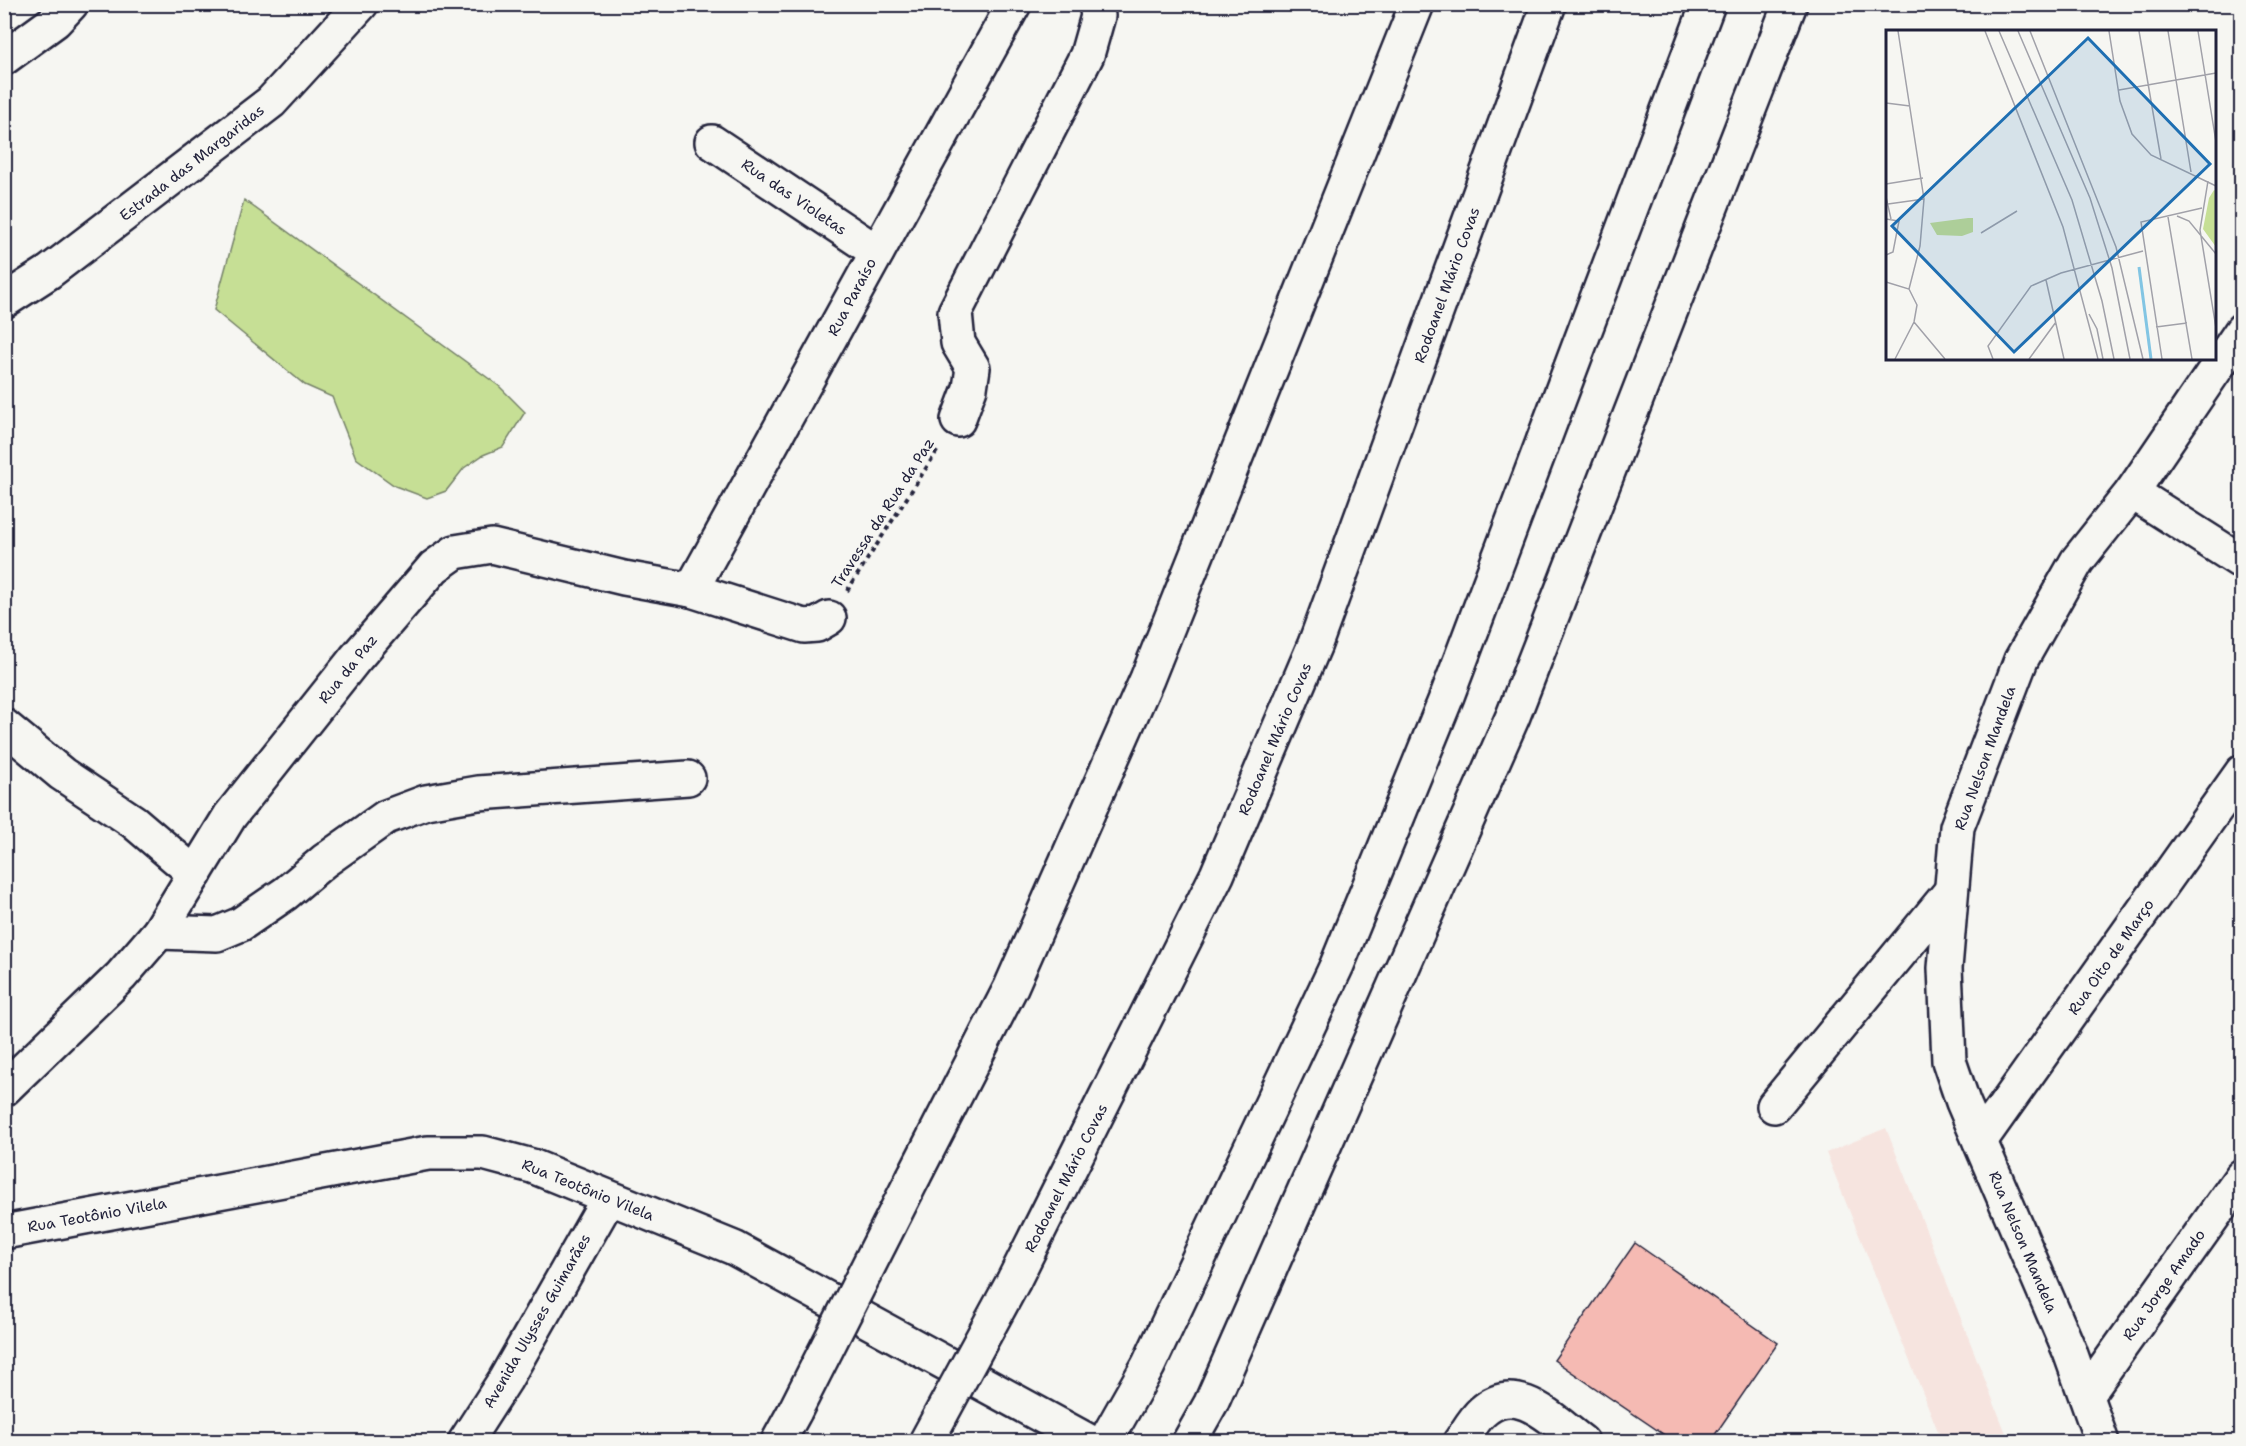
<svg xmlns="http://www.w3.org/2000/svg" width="2246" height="1446" viewBox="0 0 2246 1446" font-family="'Shantell Sans',sans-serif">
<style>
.built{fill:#f6e4df}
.green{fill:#c6df95;stroke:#748068;stroke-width:1.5}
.building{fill:#f5bab3;stroke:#22223b;stroke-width:1.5}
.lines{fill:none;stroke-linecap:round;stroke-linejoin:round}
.minor-casing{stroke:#22223b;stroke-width:38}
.major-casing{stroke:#22223b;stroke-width:38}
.highway-casing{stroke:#22223b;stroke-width:38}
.path{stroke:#22223b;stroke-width:4;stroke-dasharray:4.5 4.5;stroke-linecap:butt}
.minor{stroke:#f6f6f2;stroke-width:33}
.major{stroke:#f6f6f2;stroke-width:33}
.highway{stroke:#f6f6f2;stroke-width:33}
.major-bridge-casing{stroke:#22223b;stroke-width:38;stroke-linecap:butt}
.highway-bridge-casing{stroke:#22223b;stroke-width:38;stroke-linecap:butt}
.major-bridge{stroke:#f6f6f2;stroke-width:33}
.highway-bridge{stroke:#f6f6f2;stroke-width:33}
.labels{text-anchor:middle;stroke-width:6;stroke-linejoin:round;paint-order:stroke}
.street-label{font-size:15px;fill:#22223b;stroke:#f6f6f2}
.inset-river{fill:none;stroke:#82c5e3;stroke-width:3}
.inset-road{fill:none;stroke:#a1a1a9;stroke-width:1.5}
.view{fill:#1f6fb2;fill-opacity:0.15;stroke:#1f6fb2;stroke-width:3}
.inset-edge{fill:none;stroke:#22223b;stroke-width:3}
</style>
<rect width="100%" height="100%" fill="#f6f6f2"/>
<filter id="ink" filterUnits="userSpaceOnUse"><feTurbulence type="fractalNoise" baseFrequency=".0167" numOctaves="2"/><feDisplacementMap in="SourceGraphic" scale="12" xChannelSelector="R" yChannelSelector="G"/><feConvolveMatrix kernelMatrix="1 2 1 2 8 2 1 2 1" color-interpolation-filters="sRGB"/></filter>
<g filter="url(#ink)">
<polygon class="built" points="1886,1128 2009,1441 1942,1441 1826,1153"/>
<polygon class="green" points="244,200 499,386 525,412 503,447 483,455 464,468 446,491 427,498 395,486 356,458 332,397 305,385 214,310"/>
<polygon class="building" points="1635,1243 1778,1343 1710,1442 1675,1442 1554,1360"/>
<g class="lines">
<g class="minor-casing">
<g id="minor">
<polyline points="4,58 55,21 71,4"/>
<polyline points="712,142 877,252"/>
<polyline points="4,301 49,272 271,102 361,4"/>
<polyline points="958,420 970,388 973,368 958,343 955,312 1087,55 1098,16 1096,4"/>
<polyline points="2132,492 2242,562"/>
<polyline points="691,590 1014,4"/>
<polyline points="4,726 62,774 134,822 195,874"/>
<polyline points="159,932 217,934 241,924 286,893 324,861 386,817 426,802 478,793 688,778"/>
<polyline points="4,1089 121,976 159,932 230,816 355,659 434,567 455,552 492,546 624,578 691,590 804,626 817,625 829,618"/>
<polyline points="1774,1106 1951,891"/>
<polyline points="1980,1141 2242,772"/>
<polyline points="4,1232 428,1153 483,1153 532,1166 734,1248 1090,1442"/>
<polyline points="2087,1394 2242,1176"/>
<polyline points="465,1442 505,1380 608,1199"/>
<path d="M1460 1442C1467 1432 1474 1419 1482 1412 1517 1380 1552 1420 1582 1442"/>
<polyline points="2102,1442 2070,1352 1963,1102 1949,1061 1945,968 1957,827 2021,660 2077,561 2132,492 2242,330"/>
</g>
</g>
<g class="major-casing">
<g id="major">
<polyline points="914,1176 1011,987 1147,679 1417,4"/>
<polyline points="778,1442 795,1411"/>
<polyline points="1189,1442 1211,1403 1513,716 1790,4"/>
</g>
</g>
<g class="highway-casing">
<g id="highway">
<polyline points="1014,1280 1217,875 1315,644 1549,4"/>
<polyline points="1105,1442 1148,1366 1337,965 1447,696 1708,4"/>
</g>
</g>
<polyline class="path" points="847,591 939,448"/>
<use href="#minor" class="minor"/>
<use href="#major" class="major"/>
<use href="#highway" class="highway"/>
<g class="major-bridge-casing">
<polyline id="major-bridge" points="795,1411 914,1176"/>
</g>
<g class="highway-bridge-casing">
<polyline id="highway-bridge" points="926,1442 1014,1280"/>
</g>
<use href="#major-bridge" class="major-bridge"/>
<use href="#highway-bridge" class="highway-bridge"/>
</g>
</g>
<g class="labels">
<g class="street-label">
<text transform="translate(192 163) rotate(-38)" y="5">Estrada das Margaridas</text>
<text transform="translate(794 197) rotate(34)" y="5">Rua das Violetas</text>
<text transform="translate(1447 285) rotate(-70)" y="5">Rodoanel Mário Covas</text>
<text transform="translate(852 297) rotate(-62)" y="5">Rua Paraíso</text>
<text transform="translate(883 513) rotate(-57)" y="5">Travessa da Rua da Paz</text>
<text transform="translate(348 669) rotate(-51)" y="5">Rua da Paz</text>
<text transform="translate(1275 739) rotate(-67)" y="5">Rodoanel Mário Covas</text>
<text transform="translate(1985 758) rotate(-70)" y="5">Rua Nelson Mandela</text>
<text transform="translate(2111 957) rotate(-55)" y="5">Rua Oito de Março</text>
<text transform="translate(1066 1178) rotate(-63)" y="5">Rodoanel Mário Covas</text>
<text transform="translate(588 1190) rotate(22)" y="5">Rua Teotônio Vilela</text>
<text transform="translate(97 1215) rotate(-10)" y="5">Rua Teotônio Vilela</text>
<text transform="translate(2023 1242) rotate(67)" y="5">Rua Nelson Mandela</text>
<text transform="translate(2164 1285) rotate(-55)" y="5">Rua Jorge Amado</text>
<text transform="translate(537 1321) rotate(-60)" y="5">Avenida Ulysses Guimarães</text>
</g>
</g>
<g transform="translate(1886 30)">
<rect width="330" height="330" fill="#f6f6f2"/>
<path d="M328 160 330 161V217L317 199 323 168ZM82 188H87V202L76 206 51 205 44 193Z" fill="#c6df95"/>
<path class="inset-river" d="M253 237 265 329"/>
<path class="inset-road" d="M12 1 38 169 34 216 23 259M99 1 177 197 212 329M113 1 186 170 216 271 228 329M132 1 204 168 226 238 244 329M144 1 230 217 257 329M223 1 234 71 246 104 265 125 330 156M253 1 275 129M282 1 305 142M312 1 330 112M233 60 330 43M0 73 24 76M322 151 314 200 330 298M0 154 37 148M0 167 5 189M2 174 38 169M291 186 303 191 330 224M282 187 306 329M0 189 13 191 7 222 0 225M95 203 131 181M160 250 178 329M0 252 23 259 31 275 28 292 9 329M203 284 211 299 217 329M28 292 59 329M270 297 301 293M107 329 102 316 145 256 175 243 257 221M143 329 170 292M276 329 255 192 316 178"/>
<path class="view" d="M202 8 324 134 128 322 6 196Z"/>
<rect width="330" height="330" class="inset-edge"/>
</g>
<rect width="2246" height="1446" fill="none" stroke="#f6f6f2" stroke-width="24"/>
<rect x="12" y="12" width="2222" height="1422" fill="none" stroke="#22223b" stroke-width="2" filter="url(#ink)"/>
</svg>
